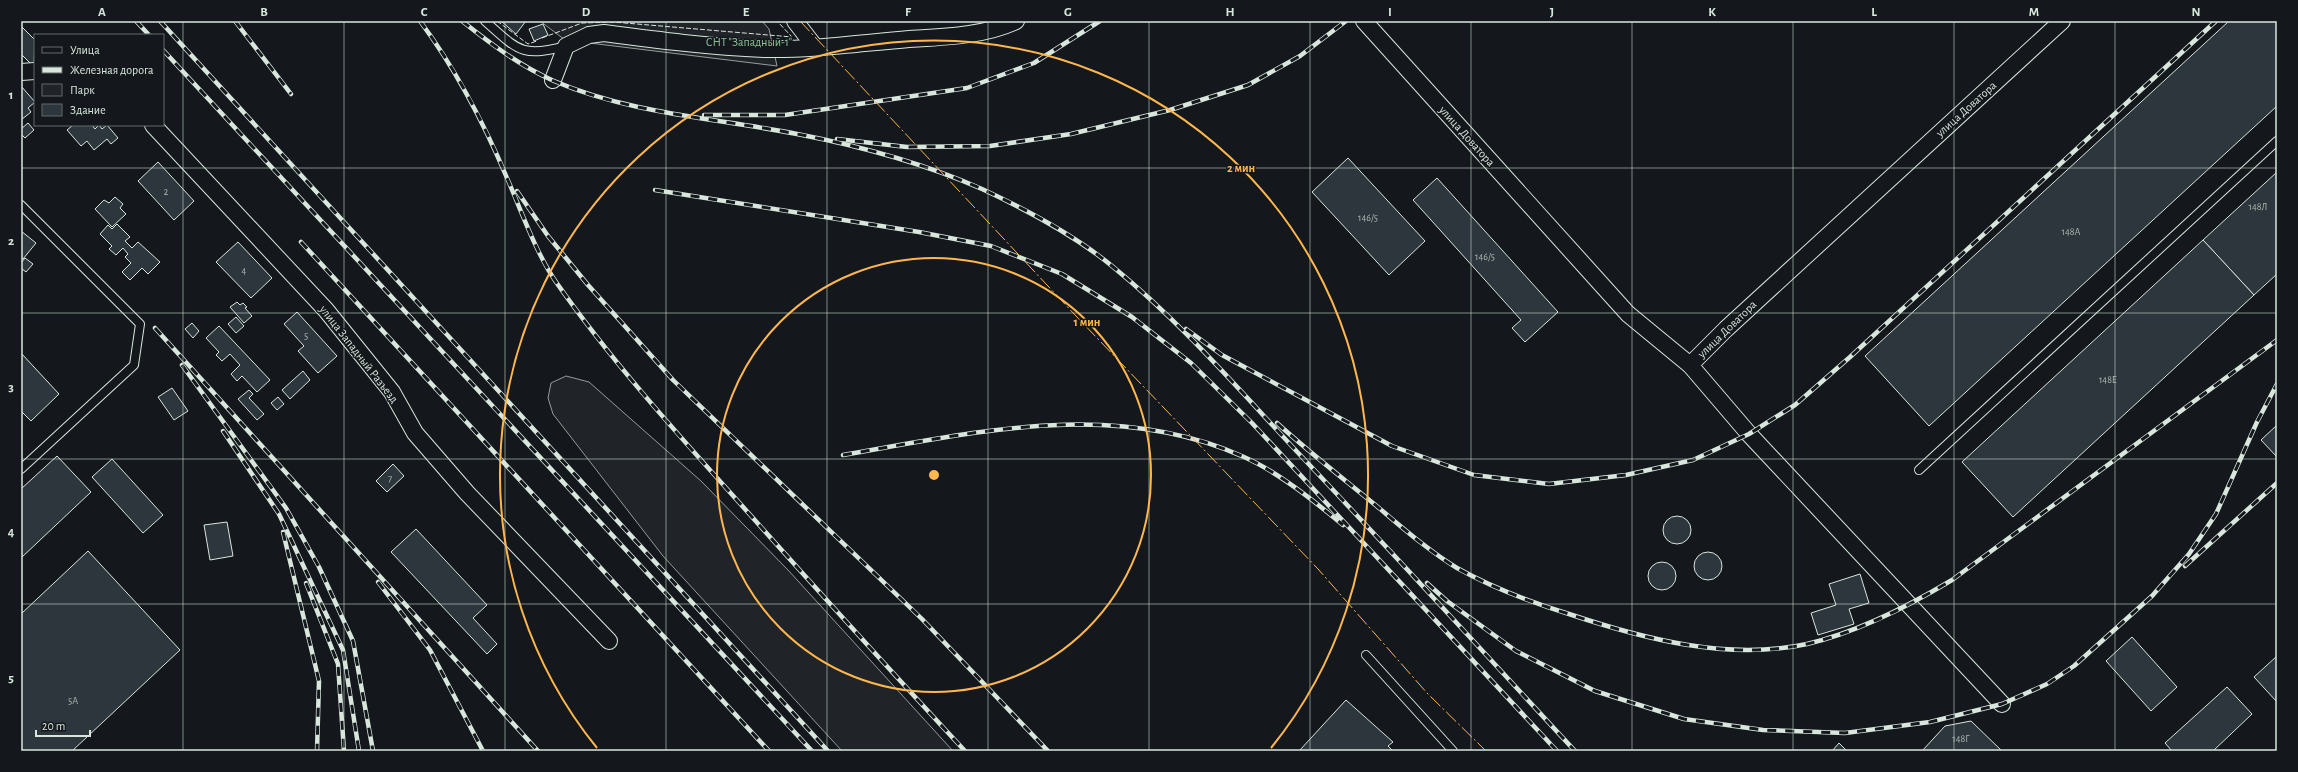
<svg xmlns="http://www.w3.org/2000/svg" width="2298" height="772" viewBox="0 0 2298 772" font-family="'Alegreya Sans',sans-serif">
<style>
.green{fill:#202428;stroke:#939e99}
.building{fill:#2c363c;stroke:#d8e6dc}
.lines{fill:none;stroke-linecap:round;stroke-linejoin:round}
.lane-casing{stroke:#d8e6dc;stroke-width:10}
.street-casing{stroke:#d8e6dc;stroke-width:18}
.lane{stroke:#14181c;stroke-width:8}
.street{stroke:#14181c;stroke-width:16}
.rail-casing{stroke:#d8e6dc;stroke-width:4.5}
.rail{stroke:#14181c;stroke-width:3;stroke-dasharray:9;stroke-linecap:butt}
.fence{stroke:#d8e6dc;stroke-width:1;stroke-dasharray:5 2;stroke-linecap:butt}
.power{stroke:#ffb74d;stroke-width:1;stroke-dasharray:14 3 2 3;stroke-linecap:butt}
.grid{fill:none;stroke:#d8e6dc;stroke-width:1;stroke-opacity:0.55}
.ring{fill:none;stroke:#ffb74d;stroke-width:2}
.labels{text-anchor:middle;stroke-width:3;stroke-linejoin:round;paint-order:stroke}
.number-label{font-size:10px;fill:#adbab4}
.park-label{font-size:12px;fill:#8ac095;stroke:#14181c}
.street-label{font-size:12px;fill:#d8e6dc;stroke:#14181c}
.centre{fill:#ffb74d;stroke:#14181c;stroke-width:2}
.ring-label{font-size:12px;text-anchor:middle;font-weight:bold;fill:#ffb74d;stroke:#14181c;stroke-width:3;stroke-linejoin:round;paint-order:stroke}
.neatline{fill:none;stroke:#d8e6dc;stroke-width:1.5}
.grid-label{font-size:13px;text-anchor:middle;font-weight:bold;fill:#d8e6dc}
</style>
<rect width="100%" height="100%" fill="#14181c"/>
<g class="green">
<polygon points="540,21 762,21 769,29 777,66 565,40"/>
<polygon points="566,376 589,382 701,481 788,570 953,751 842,751 663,556 553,414 548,398 551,383"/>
</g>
<g class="building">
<polygon points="501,21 526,21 516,34"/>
<polygon points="2229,21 2277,21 2277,106 1929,426 1865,356"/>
<polygon points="543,24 548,35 534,41 529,29"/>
<polygon points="21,26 34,39 35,37 34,67 21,54"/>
<polygon points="21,86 35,102 28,108 31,112 21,120"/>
<polygon points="28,123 34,130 25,138 21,134 21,129"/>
<polygon points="73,125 92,125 95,129 99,125 102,129 107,125 118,138 111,144 107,139 94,150 87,141 81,146 67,130"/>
<polygon points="1348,158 1425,241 1389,275 1312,192"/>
<polygon points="158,162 194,201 174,220 138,181"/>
<polygon points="2277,172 2277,274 2254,295 2203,240"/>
<polygon points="1437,178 1558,312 1525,342 1512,328 1521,320 1413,200"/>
<polygon points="115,197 123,204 120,208 126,214 112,227 95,209 104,200 109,203"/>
<polygon points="117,224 130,237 125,241 132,248 138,242 160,262 148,274 142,268 130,280 122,272 131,263 125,257 128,254 123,248 116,255 109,249 112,246 100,234 108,225 112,229"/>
<polygon points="21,231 36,243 23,259 21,258"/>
<polygon points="2203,240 2254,295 2013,517 1962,462"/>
<polygon points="238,242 272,278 251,298 216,262"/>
<polygon points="25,258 33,264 26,272 21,268 21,263"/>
<polygon points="237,302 240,305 243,303 247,307 245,308 252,316 244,323 230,307"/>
<polygon points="297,312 337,356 318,373 298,351 304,346 284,324"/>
<polygon points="236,317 244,326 236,333 228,324"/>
<polygon points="192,323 199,331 193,338 185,329"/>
<polygon points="219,326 270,380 257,392 242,376 237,381 231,374 240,365 230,354 222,361 216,355 219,352 206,338"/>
<polygon points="21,353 59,394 31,421 21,411"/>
<polygon points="303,371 310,380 290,399 282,390"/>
<polygon points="172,388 188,411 174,420 158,397"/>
<polygon points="249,390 253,394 249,398 264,414 257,420 238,399"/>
<polygon points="278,397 284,404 277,410 271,403"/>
<polygon points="2277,425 2277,457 2261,440"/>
<polygon points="57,456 91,492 21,558 21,489"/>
<polygon points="112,459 163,515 143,533 92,477"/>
<polygon points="393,464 404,476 387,492 376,481"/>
<circle cx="1677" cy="530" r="14"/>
<polygon points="227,522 233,556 210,560 204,525"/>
<polygon points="416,529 487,605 473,618 497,644 487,654 391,552"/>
<polygon points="88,551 180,650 72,751 21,751 21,614"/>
<circle cx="1708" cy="566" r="14"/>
<circle cx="1662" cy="576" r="14"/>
<polygon points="1860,574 1869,603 1849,609 1854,624 1818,635 1811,613 1836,605 1829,584"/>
<polygon points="2132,637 2177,687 2151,711 2106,661"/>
<polygon points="2277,656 2277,702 2254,677"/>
<polygon points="2227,687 2252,714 2213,751 2172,751 2165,743"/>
<polygon points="1346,700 1393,742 1388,746 1393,751 1299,751"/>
<polygon points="1971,721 2002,751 1922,751 1945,726"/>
<polygon points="1839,743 1847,751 1832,751"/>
</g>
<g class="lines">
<g class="lane-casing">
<g id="lane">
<path d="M485 21C518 50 521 58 566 46"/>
<polyline points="21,205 140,324 134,365 21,469"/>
<polyline points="1919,470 2277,141"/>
<polyline points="1366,655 1453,751"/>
</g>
</g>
<g class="street-casing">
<g id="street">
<polyline points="795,21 815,47"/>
<polyline points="1364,21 1628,314 1690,365 1749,434 2002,704"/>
<polyline points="21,72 35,71"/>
<path d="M553 80 566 46 589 35 604 33C657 40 710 47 764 49 812 50 861 43 909 39 943 37 984 36 1016 21"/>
<polyline points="153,125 326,310 392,392 415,433 467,493 609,641"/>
<polyline points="1690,365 1726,329 2062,21"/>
</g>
</g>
<use href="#lane" class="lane"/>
<use href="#street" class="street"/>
<g class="rail-casing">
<g id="rail">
<polyline points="136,21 149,35"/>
<polyline points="160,21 828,751"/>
<polyline points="235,21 291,94"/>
<path d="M420 21C457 71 483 121 507 178 521 210 536 253 556 282 610 359 673 429 736 499 811 583 888 668 965 751"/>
<path d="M462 21C491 44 520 66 554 81 631 114 715 118 797 134 860 146 923 163 982 189 1027 210 1073 234 1112 266 1182 323 1241 392 1302 457 1394 554 1484 653 1575 751"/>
<polyline points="163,50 812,751"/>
<polyline points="704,115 785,115 967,88 1034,63 1100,21"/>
<polyline points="837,139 907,147 990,146 1071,134 1170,110 1248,85 1300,56 1346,21"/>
<polyline points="655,190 919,232 991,246 1062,274 1132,317 1191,363 1252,423 1557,751"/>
<polyline points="517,191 548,236 588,285 673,380 922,619 1048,751"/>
<polyline points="301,242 769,751"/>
<polyline points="155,328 538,751"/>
<polyline points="1186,329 1222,355 1392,446 1474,475 1549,484 1626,475 1693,460 1749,434 1795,405 1850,357 2216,21"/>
<polyline points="182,365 286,508 319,567 353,641 373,751"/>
<path d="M1277 423C1310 453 1345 480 1379 508 1404 529 1429 551 1457 568 1493 588 1530 602 1569 614 1644 639 1728 661 1807 644 1858 632 1907 607 1952 580L2277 340"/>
<polyline points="223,431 279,514 343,650 359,751"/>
<path d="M843 455C977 432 1114 399 1244 457 1278 472 1314 501 1343 525"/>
<polyline points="283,532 319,681 317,751"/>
<polyline points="2185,566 2277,483"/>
<polyline points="378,582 430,650 483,751"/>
<polyline points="306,583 338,664 344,751"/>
<polyline points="1427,583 1447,601 1516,651 1595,691 1684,719 1763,730 1845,733 1930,722 2002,704 2047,684 2074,666 2152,596 2189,554 2216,514 2257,422 2277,384"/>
</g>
</g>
<use href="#rail" class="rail"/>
<g class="fence">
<polyline points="497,21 528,44 537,41"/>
<polyline points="542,38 582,23 613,22 792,37 777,21"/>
</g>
<polyline class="power" points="800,21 1076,316 1318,569 1427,693 1486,751"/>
</g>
<path class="grid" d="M183 21V751M344 21V751M505 21V751M666 21V751M827 21V751M988 21V751M1149 21V751M1310 21V751M1471 21V751M1632 21V751M1793 21V751M1954 21V751M2115 21V751M21 168H2277M21 313H2277M21 459H2277M21 604H2277"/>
<g class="ring">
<circle cx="934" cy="475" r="217"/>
<path d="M597 748A434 434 0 1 1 1271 748"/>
</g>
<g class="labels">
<g class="number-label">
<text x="166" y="195">2</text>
<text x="2258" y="210">148Л</text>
<text x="1368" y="221">146/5</text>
<text x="2071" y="235">148А</text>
<text x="1485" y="260">146/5</text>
<text x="244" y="274">4</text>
<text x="306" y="339">5</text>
<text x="2108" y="383">148Е</text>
<text x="390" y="482">7</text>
<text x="73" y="704">5А</text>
<text x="1961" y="742">148Г</text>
</g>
<g class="park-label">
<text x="749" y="46">СНТ "Западный-1"</text>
</g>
<g class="street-label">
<text transform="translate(1966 109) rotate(-42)" y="4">улица Доватора</text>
<text transform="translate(1467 136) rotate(48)" y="4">улица Доватора</text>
<text transform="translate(1727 329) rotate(-44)" y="4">улица Доватора</text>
<text transform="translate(359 354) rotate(52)" y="4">улица Западный Разъезд</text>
</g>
</g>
<circle cx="934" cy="475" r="6" class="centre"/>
<g class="ring-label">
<text x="1241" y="172">2 мин</text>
<text x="1087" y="326">1 мин</text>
</g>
<rect width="2298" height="772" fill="none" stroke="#14181c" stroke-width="44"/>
<rect x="34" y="34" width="130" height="92" fill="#14181c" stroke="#626a69"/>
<rect x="42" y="47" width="20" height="6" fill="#14181c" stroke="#626a69"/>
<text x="70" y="54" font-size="12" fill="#d8e6dc">Улица</text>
<rect x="42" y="67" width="20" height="6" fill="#d8e6dc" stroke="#626a69"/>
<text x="70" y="74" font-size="12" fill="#d8e6dc">Железная дорога</text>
<rect x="42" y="84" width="20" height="12" fill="#202428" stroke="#626a69"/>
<text x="70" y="94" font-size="12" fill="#d8e6dc">Парк</text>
<rect x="42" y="104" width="20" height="12" fill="#2c363c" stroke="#626a69"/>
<text x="70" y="114" font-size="12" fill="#d8e6dc">Здание</text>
<path d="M36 730v6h54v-6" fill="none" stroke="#d8e6dc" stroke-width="2"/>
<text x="42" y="730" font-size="12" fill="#d8e6dc" stroke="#14181c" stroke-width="3" paint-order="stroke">20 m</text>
<rect x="22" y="22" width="2254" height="728" class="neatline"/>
<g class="grid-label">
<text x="102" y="16">A</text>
<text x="264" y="16">B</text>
<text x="424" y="16">C</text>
<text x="586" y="16">D</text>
<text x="746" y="16">E</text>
<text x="908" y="16">F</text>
<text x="1068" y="16">G</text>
<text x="1230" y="16">H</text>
<text x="1390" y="16">I</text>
<text x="1552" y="16">J</text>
<text x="1712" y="16">K</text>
<text x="1874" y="16">L</text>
<text x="2034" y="16">M</text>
<text x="2196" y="16">N</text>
<text x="11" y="99">1</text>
<text x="11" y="245">2</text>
<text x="11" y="391">3</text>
<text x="11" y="536">4</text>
<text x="11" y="682">5</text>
</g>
</svg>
